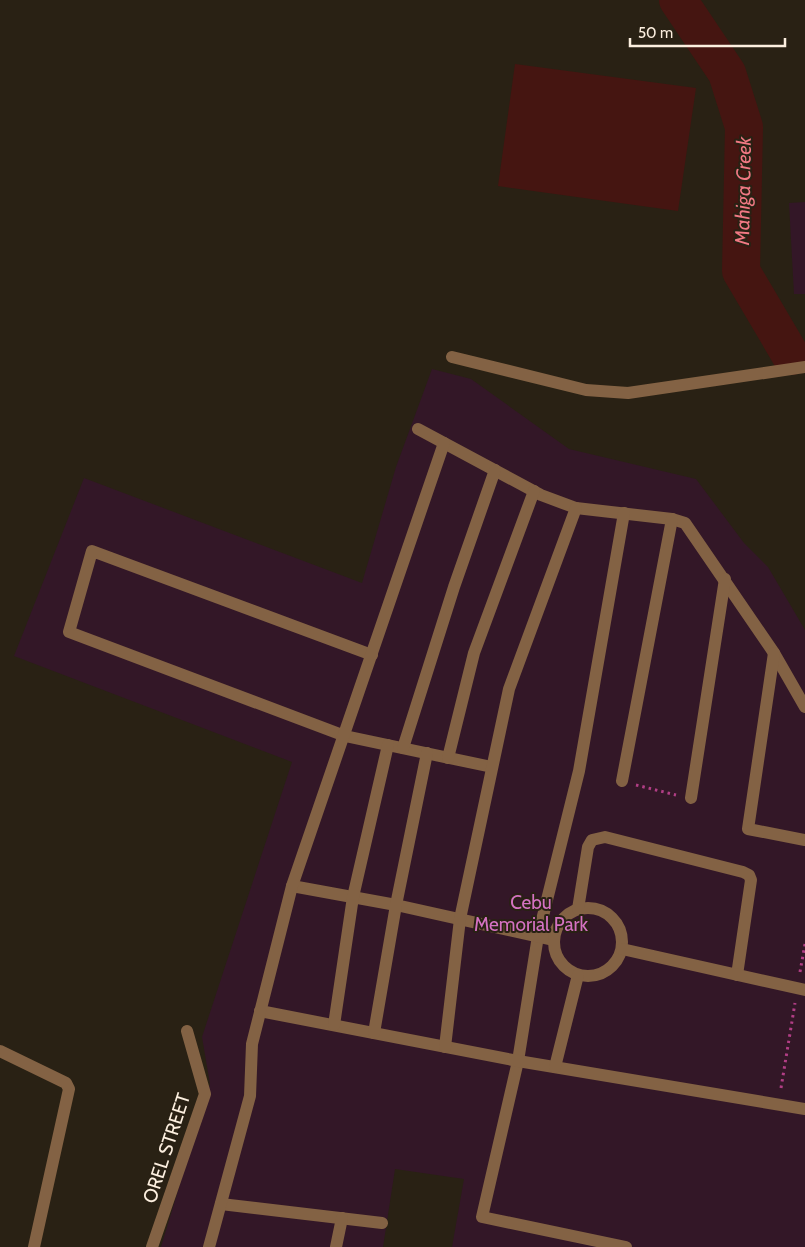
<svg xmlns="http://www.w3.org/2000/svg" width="805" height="1247" viewBox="0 0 805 1247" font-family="Cabin,sans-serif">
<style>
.green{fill:#331727}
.water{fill:#451511}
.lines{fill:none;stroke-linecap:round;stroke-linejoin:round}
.river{stroke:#451511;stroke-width:38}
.path{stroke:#b13e85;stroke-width:3;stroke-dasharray:2.5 4;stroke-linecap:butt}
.minor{stroke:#836244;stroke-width:12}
.labels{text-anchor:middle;stroke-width:4;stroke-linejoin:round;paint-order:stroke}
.park-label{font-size:19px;fill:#d572c2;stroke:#292114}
.street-label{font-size:19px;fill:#fcefdf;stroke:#292114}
.water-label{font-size:20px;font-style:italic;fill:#f17984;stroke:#292114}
</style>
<rect width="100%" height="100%" fill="#292114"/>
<g class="green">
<polygon points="805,202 805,294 794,294 789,203"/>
<polygon points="432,369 471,379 569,449 696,479 744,543 768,567 805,630 805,1247 452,1247 464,1179 395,1169 383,1247 161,1247 210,1084 202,1037 292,762 14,656 84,478 362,583 396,467"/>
</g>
<polygon class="water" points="515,64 696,88 678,211 498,186"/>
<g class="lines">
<polyline class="river" points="678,0 727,73 744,127 741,271 791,356"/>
<g class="path">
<polyline points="636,785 676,795"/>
<polyline points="800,972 805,944"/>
<polyline points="781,1088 795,1003"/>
</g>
<g class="minor">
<polyline points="452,357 586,390 628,393 805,367"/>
<polyline points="418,429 541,495 576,508 672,519 685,523 774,653 805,707"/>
<polyline points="624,513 579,771 538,936 518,1061 482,1217 626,1247"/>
<polyline points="774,653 748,829 805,840"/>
<polyline points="372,655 92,551 69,632 345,736 492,767"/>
<polyline points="403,748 454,587 495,470"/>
<polyline points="448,758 474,653 534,491"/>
<polyline points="622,781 672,519"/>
<polyline points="691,798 725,579"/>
<polyline points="292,886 396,905 553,940"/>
<circle cx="588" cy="942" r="34"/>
<polyline points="578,909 588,847 592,840 605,837 743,872 749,875 751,880 737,975"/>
<polyline points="622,949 805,990"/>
<polyline points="260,1011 518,1061 805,1109"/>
<polyline points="334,1025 353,897 388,745"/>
<polyline points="374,1033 396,905 427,753"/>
<polyline points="445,1047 460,919 509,689 576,508"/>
<polyline points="0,1051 66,1083 69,1089 34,1247"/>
<polyline points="555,1067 578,975"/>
<polyline points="221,1204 382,1223"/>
<polyline points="152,1247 205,1094 187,1031"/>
<polyline points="209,1247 250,1096 252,1044 292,886 444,443"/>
<polyline points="336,1247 342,1218"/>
</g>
</g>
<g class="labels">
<g class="park-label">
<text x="531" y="909">Cebu<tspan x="531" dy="22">Memorial Park</tspan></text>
</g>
<g class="street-label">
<text transform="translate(166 1148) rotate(-72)" y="7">OREL STREET</text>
</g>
<g class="water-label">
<text transform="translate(743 191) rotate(-89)" y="7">Mahiga Creek</text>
</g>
</g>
<path d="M630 38v8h155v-8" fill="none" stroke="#fcefdf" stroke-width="2.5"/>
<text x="638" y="38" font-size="15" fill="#fcefdf" stroke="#292114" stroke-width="4" paint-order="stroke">50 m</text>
</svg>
